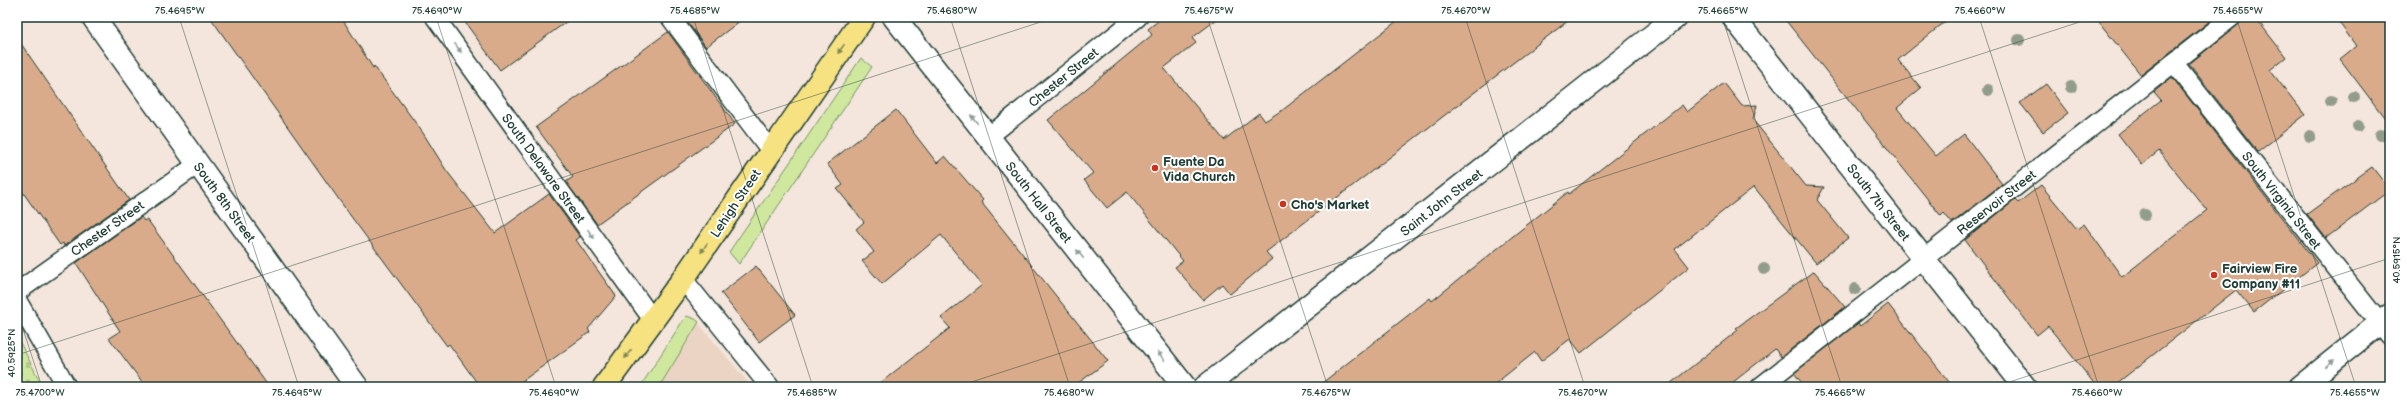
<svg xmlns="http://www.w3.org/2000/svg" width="2407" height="404" viewBox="0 0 2407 404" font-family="'Balsamiq Sans',sans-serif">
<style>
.built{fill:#ecd4c4}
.grass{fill:#cfe89e;stroke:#779269}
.cemetery{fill:url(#cemetery-stones);stroke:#779269}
.building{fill:#daab8b;stroke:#1f3d34}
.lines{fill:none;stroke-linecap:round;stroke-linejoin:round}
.service-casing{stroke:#1f3d34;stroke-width:21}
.minor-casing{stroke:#1f3d34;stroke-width:25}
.tertiary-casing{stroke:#1f3d34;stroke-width:25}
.secondary-casing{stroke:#1f3d34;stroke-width:25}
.primary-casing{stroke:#1f3d34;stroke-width:25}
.service{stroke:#fff;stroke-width:18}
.minor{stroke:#fff;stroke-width:22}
.tertiary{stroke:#fff;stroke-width:22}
.secondary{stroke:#fff;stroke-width:22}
.primary{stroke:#f6e281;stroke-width:22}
.tree{fill:#929c8b}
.oneway{fill:#8f9e9a}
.oneway2{fill:#808757}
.ticks{fill:none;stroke:#1f3d34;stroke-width:1;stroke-opacity:0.45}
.poi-dot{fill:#c8321e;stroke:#fff;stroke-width:1.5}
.labels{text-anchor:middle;stroke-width:4;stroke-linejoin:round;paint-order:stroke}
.street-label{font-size:13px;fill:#1f3d34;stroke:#fff}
.poi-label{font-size:13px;font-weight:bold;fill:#1f3d34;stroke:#fff;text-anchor:start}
.neatline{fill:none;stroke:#1f3d34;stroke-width:1.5}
.ticks-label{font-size:10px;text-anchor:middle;fill:#1f3d34}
</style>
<defs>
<pattern id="cemetery-stones" width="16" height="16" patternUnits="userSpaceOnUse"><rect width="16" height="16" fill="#cfe89e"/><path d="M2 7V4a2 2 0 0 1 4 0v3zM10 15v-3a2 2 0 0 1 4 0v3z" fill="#b1c889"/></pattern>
</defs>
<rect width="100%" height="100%" fill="#f4e6dc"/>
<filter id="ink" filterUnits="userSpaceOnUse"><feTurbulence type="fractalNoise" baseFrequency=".025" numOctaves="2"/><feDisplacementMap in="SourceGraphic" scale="8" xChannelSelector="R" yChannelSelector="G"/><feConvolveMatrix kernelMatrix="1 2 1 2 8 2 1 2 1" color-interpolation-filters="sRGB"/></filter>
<g filter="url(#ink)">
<polygon class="built" points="687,316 695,319 752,387 640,387 684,319"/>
<g class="grass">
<polygon points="861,58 872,67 739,264 729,252"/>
<polygon points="687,316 695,319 699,322 659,387 640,387 684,319"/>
</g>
<polygon class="cemetery" points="17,337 43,387 17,387"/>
<g class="building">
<polygon points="210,17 341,17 373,68 374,66 423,133 446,170 495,233 549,194 580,237 576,240 616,296 588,329 590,332 514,387 480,387 449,344 447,346 347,211"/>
<polygon points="461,17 573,17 500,70"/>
<polygon points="688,17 745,17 706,47 685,19"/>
<polygon points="1163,17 1220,17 1192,38 1196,43 1164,68 1224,140 1259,113 1265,121 1284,109 1402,17 1573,17 1266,252 1272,259 1230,294 1222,284 1203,300 1175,267 1183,261 1127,192 1107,208 1084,180 1093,173 1048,120 1152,35 1148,29"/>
<polygon points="1783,17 1951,17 1898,60 1921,88 1897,108 1936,156 1964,134 2002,184 1952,223 1944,213 1941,216"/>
<polygon points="2095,17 2215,17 2141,75"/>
<polygon points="2242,17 2255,17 2286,57 2270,70 2305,115 2258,152 2189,64 2238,25"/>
<polygon points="2335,17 2390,17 2390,125 2340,59 2356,46"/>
<polygon points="668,32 735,124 597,224 566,182 573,177 536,127"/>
<polygon points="17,38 129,200 64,246 63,243 60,245 17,184"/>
<polygon points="2172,77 2317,263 2254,312 2236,290 2112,387 2097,387 2048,326 2037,335 1965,240 2015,200 2018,203 2041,185 2077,229 2084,224 2122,277 2207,210 2159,151 2142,165 2118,134 2161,100 2154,92"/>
<polygon points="1724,83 1742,106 1757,105 1753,120 1806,186 1824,187 1817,200 1848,238 1816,263 1754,187 1675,249 1689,267 1581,353 1570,339 1541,361 1535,352 1491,387 1317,387 1430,298 1432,301 1568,192 1569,194 1682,105 1687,112"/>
<polygon points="2046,84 2068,113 2043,132 2020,103"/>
<polygon points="896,110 937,163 945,156 983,200 981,202 1108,361 1073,387 875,387 950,328 941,318 982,285 941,235 882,284 862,261 874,252 856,229 864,222 837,189 843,185 827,164"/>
<polygon points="2372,167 2390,190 2326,238 2307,214"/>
<polygon points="141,217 144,221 147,219 269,387 146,387 109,338 120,331 76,263"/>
<polygon points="756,266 795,315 759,342 721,293"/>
<polygon points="1814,271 1845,307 1781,357 1775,349 1727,387 1666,387 1738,330 1736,328"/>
<polygon points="1888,304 1953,387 1805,387 1794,373 1858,323 1860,326"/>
</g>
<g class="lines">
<g class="service-casing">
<g id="service">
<polyline points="435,17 653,320"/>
<polyline points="670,17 771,151"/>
<polyline points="2174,63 2390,336"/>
<polyline points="988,137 1138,17"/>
<polyline points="683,279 770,387"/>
<polyline points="17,292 198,164"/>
<polyline points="17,300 67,387"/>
<polyline points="1760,387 2232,17"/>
</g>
</g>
<g class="minor-casing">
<g id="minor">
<polyline points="894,17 1185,387"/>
<polyline points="1733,17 2025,387"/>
<polyline points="2300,387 2390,315"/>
</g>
</g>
<g class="tertiary-casing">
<polyline id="tertiary" points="1205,387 1676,17"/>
</g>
<g class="secondary-casing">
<polyline id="secondary" points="93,17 357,387"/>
</g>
<g class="primary-casing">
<polyline id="primary" points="604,387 683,279 864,17"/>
</g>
<use href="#service" class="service"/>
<use href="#minor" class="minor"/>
<use href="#tertiary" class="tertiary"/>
<use href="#secondary" class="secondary"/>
<use href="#primary" class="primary"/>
</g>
<g class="tree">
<circle cx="2019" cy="40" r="6"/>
<circle cx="2071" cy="87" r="6"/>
<circle cx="1988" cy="90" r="6"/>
<circle cx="2354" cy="97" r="6"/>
<circle cx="2331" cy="101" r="6"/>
<circle cx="2358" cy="126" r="6"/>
<circle cx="2380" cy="135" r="6"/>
<circle cx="2310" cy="136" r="6"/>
<circle cx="2145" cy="215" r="6"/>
<circle cx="1764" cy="269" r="6"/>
<circle cx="1855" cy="289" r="6"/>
</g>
<defs><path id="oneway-solid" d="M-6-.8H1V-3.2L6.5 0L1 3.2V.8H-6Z"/></defs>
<g class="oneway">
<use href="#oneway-solid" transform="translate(458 48) rotate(54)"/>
<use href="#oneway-solid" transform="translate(974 119) rotate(-128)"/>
<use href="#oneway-solid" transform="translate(591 234) rotate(54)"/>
<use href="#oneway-solid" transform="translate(1080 254) rotate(-128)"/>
<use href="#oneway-solid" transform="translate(1161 356) rotate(-128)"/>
<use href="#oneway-solid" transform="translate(2330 363) rotate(-39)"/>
</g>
<g class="oneway2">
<use href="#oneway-solid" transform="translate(841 49) rotate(125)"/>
<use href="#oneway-solid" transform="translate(704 248) rotate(124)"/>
<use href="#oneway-solid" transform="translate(628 354) rotate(126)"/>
</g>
</g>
<path class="ticks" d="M17 17H18M179 17 299 387M436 17 556 387M693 17 813 387M950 17 1070 387M1207 17 1328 387M1465 17 1585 387M1722 17 1842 387M1979 17 2099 387M2236 17 2356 387M17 311 42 387M17 355 1056 17M956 387 2095 17M1994 387 2390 258"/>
<g class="poi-dot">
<circle cx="1155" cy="168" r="4"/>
<circle cx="1283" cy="204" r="4"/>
<circle cx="2214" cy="275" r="4"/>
</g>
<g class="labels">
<g class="street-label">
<text transform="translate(1063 77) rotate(-39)" y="5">Chester Street</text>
<text transform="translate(544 168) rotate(54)" y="5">South Delaware Street</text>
<text transform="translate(2282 200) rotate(52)" y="5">South Virginia Street</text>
<text transform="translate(225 202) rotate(54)" y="5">South 8th Street</text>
<text transform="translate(1039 202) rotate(52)" y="5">South Hall Street</text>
<text transform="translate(1441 202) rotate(-38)" y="5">Saint John Street</text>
<text transform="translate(1879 202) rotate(52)" y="5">South 7th Street</text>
<text transform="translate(1996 202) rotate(-38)" y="5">Reservoir Street</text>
<text transform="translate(735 203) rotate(-56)" y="5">Lehigh Street</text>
<text transform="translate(107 228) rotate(-35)" y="5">Chester Street</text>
</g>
<g class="poi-label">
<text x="1163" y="166">Fuente Da<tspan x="1163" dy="15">Vida Church</tspan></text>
<text x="1291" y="209">Cho's Market</text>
<text x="2222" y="273">Fairview Fire<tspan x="2222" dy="15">Company #11</tspan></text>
</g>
</g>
<rect width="2407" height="404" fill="none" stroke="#fff" stroke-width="44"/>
<rect x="22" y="22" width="2363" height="360" class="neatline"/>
<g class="ticks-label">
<text x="180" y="14">75.4695°W</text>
<text x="437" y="14">75.4690°W</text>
<text x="695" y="14">75.4685°W</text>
<text x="952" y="14">75.4680°W</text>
<text x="1209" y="14">75.4675°W</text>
<text x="1466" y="14">75.4670°W</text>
<text x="1723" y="14">75.4665°W</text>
<text x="1980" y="14">75.4660°W</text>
<text x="2238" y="14">75.4655°W</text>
<text transform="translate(2396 260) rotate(-90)" y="4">40.5915°N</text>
<text transform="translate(11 353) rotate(-90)" y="4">40.5925°N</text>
<text x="40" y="396">75.4700°W</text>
<text x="297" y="396">75.4695°W</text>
<text x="554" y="396">75.4690°W</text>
<text x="812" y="396">75.4685°W</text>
<text x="1069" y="396">75.4680°W</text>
<text x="1326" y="396">75.4675°W</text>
<text x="1583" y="396">75.4670°W</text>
<text x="1840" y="396">75.4665°W</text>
<text x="2097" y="396">75.4660°W</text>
<text x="2355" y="396">75.4655°W</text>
</g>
</svg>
